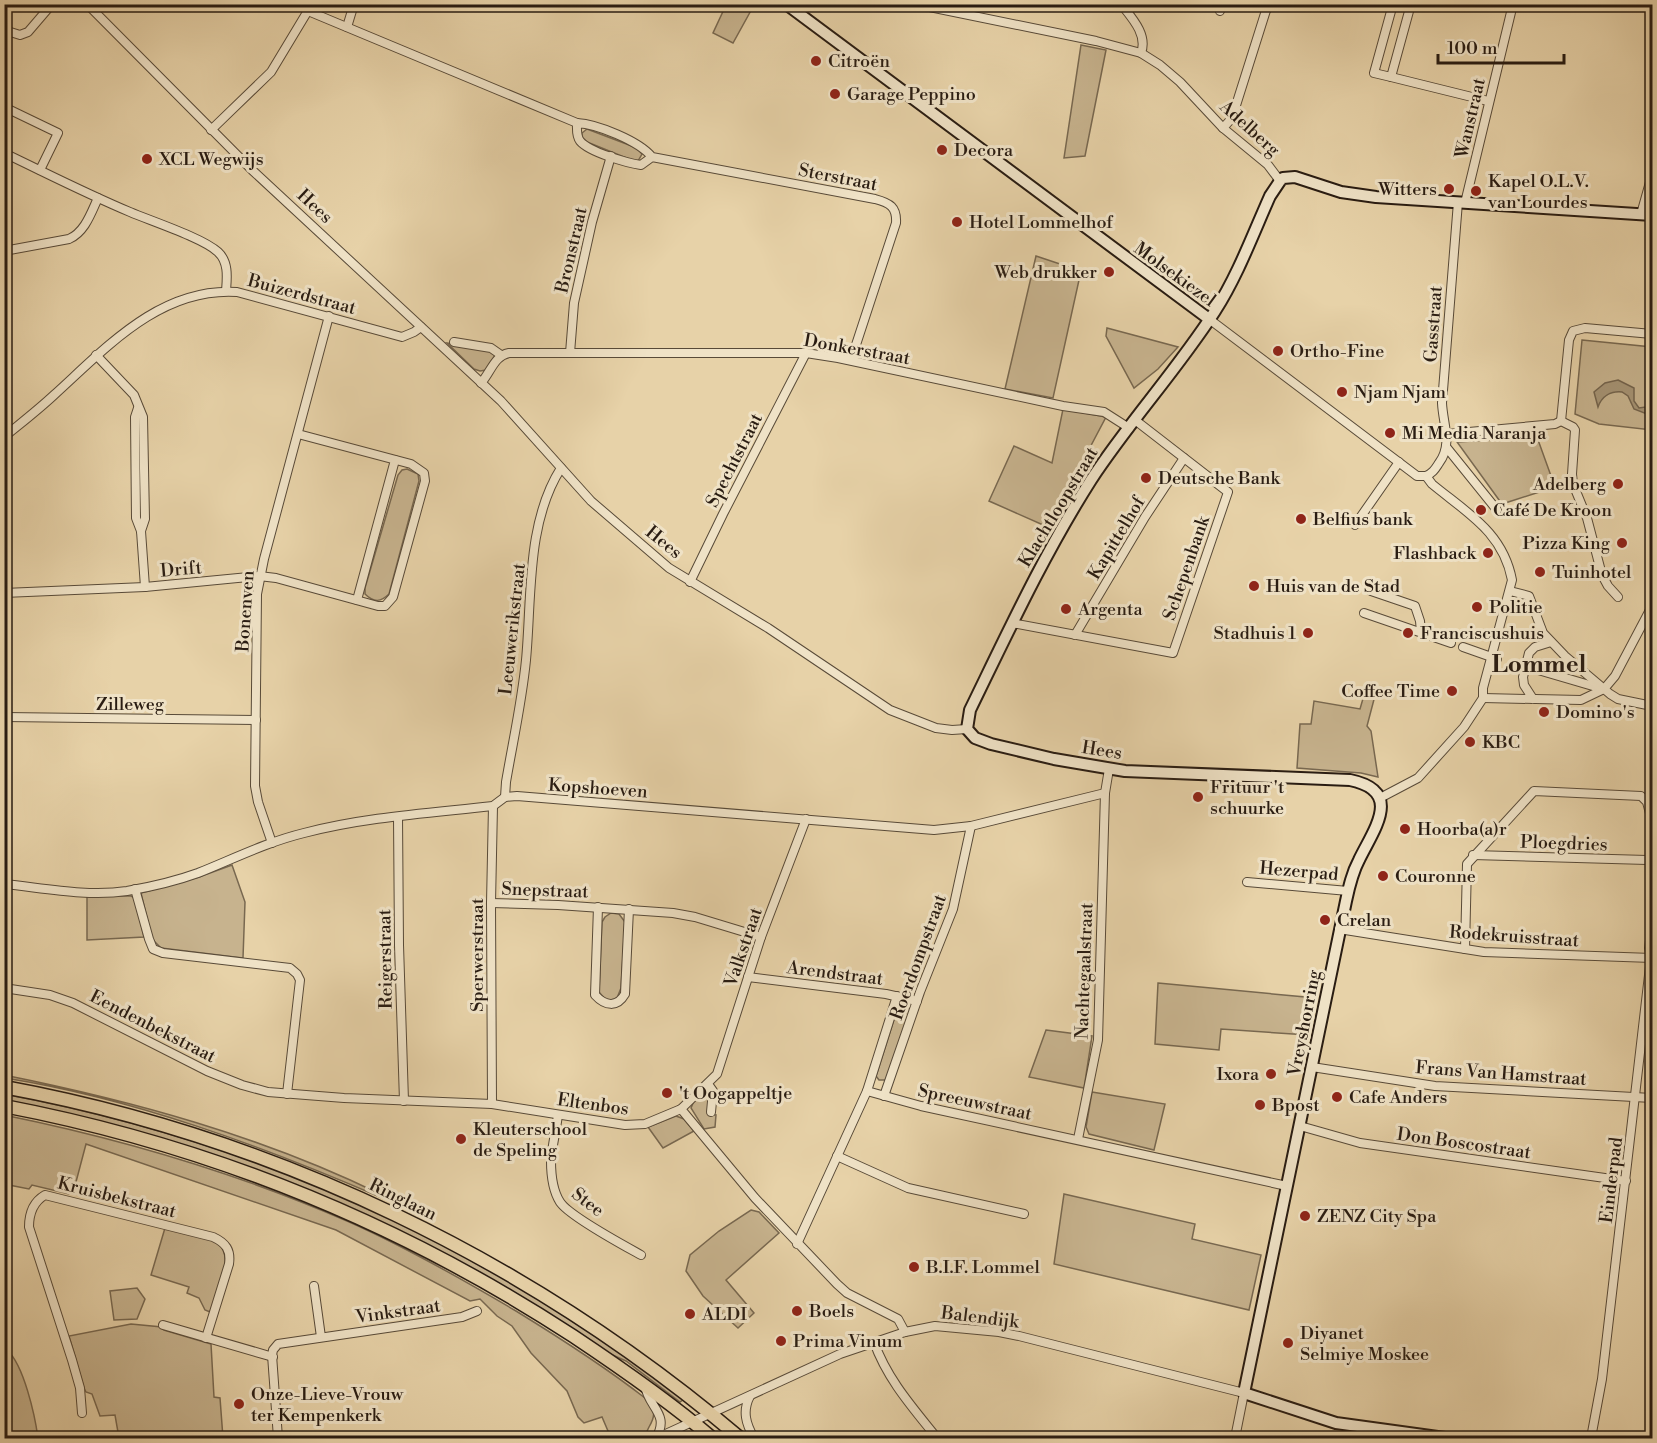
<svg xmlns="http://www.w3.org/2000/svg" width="1657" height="1443" viewBox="0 0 1657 1443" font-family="'Libre Bodoni',serif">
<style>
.green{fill:#c7b38e;stroke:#786850;stroke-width:1.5}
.water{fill:#a69475;stroke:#74644d;stroke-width:1.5}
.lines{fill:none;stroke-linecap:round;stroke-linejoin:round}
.minor-casing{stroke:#584a38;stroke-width:10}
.secondary-casing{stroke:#291c12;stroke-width:14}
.trunk-casing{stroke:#291c12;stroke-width:15}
.minor{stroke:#efe2c6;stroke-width:8}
.secondary{stroke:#efe2c6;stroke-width:10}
.trunk{stroke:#e7d2a8;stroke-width:12}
.poi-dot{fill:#8f2418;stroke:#efe2c6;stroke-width:2}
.labels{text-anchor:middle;stroke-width:6;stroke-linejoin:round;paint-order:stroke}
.poi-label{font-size:18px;fill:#291c12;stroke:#efe2c6;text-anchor:start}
.street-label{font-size:18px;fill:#291c12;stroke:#efe2c6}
.district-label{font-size:24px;font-weight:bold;fill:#291c12;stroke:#efe2c6}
</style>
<rect width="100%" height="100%" fill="#e7d2a8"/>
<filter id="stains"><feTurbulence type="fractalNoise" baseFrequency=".00333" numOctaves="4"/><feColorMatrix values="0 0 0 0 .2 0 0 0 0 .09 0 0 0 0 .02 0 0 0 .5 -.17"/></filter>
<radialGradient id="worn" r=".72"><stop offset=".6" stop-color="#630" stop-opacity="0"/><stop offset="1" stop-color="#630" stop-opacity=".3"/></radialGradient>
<g class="green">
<polygon points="726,5 754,5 733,43 713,33"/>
<polygon points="1081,45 1106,50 1085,156 1064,158"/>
<polygon points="587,129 637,148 642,154 638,161 634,161 582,140 582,133"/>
<polygon points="1036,256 1081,271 1053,398 1005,389"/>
<polygon points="1107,328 1178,347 1158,369 1134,388 1106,336"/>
<polygon points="1582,340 1652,347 1652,430 1599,424 1575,414"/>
<polygon points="447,343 486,349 496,354 486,370 480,371 474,369"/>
<polygon points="1063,409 1106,417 1086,455 1081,473 1050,528 989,501 1014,446 1052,463"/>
<polygon points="1537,437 1555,487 1502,504 1457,442"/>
<path d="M407 469 418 474 419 481 389 594C381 602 374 603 365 594V588L398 475 402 470Z"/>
<polygon points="1367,685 1377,688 1367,726 1371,731 1378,777 1361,773 1297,768 1300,724 1311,724 1314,701 1360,709"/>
<polygon points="232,865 245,902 243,958 161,948 154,941 151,935 141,893 199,877"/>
<polygon points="87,896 131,896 135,898 144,937 87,940"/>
<polygon points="611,913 619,914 625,922 621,988 617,998 611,1000 605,999 599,992 602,922 605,917"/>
<polygon points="1158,983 1316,998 1308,1035 1221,1029 1219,1050 1155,1044"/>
<polygon points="902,1005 909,1008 910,1013 888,1077 885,1080 879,1080 876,1076 877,1073 897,1010"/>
<polygon points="1046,1030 1092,1036 1084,1088 1029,1077"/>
<path d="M4 1075C133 1101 261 1136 380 1194V1197C262 1146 132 1098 5 1078Z"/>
<polygon points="706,1091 710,1093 708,1114 716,1115 715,1127 704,1129 691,1108 694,1101"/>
<polygon points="1092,1092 1165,1104 1154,1150 1089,1134 1086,1127"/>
<path d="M4 1094C190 1129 372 1196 533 1296 585 1328 635 1363 684 1399L680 1402 626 1361 608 1353C427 1230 221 1141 5 1100Z"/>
<path d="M4 1115C122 1139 237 1173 347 1221 406 1247 462 1279 516 1311 560 1338 604 1366 645 1398 654 1411 657 1413 649 1427 647 1432 645 1436 640 1438 631 1440 620 1438 611 1438L602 1417 584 1423 578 1417 567 1391 531 1353 512 1326 497 1316 480 1299 470 1301 336 1230 86 1144 76 1182 69 1194 32 1185 29 1189 9 1185 5 1180Z"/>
<polygon points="676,1116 684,1119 694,1131 663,1148 648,1127"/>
<polygon points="1064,1194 1195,1224 1192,1239 1261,1255 1249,1310 1054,1264"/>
<polygon points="751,1210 759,1212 779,1233 726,1280 754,1313 738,1328 703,1296 686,1271 690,1255 719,1231"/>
<path d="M165 1228C179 1232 204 1235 216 1242 237 1254 216 1294 210 1312L205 1310 199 1298 187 1293 189 1287 151 1275Z"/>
<polygon points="137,1288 145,1299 137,1319 114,1320 110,1291"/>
<polygon points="131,1324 162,1327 164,1330 211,1344 214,1397 220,1398 223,1438 119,1438 115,1415 100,1416 92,1394 86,1392 84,1388 69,1336"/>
<path d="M5 1325 7 1332V1350C24 1365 35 1416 38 1438H13L5 1408Z"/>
</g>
<path class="water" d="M1618 380 1634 388V401L1639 408 1652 406V416L1634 409 1628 396 1622 392C1611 391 1602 396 1598 407L1594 392 1605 383Z"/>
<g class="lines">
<g class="minor-casing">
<g id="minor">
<polyline points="87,4 252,170 501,401 591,501 669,568 768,628 890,710 936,728 952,730 967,729"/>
<polyline points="915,4 1096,41 1141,53 1160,65 1180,82 1223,128 1268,165 1280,181"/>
<path d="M1121 4C1132 18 1148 35 1141 53"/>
<polyline points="1253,4 1267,9"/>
<polyline points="1411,4 1391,77 1488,101"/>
<polyline points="308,11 577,123"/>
<polyline points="1220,11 1222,4"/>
<polyline points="347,27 354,4"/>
<polyline points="4,30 20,35 28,32 52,4"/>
<polyline points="1391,77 1374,73 1393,4"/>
<polyline points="4,107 58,133 40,170"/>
<polyline points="1223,128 1232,118 1268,4"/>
<polyline points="211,130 271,72 312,4"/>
<path d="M4 153C46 173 87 194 130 212 151 221 203 238 218 252 229 262 227 278 226 291"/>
<path d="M652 157 641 165C627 163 589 152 580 141 576 136 577 129 577 123 597 124 639 141 652 157L875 199C890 203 897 207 896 223L851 360"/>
<polyline points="1465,203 1513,4"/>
<polyline points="1641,214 1652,175"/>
<path d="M4 251 69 239C85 232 91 213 98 198"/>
<path d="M1209 319 1417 476H1426L1432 484C1467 513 1503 532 1512 580L1483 688V698"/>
<polyline points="454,342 491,348 501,355"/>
<polyline points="570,353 574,303 592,222 611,156"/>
<polyline points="96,355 134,395 143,417 145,519 141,531"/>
<path d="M481 383C491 372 494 356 509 353H806L838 358 1063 406 1104 412 1129 428"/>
<polyline points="138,408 135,417 136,518 141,531 145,587"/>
<polyline points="1561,421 1573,427 1575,430 1572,474 1573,484 1587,518 1602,575 1608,586 1618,597"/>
<polyline points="1561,421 1569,340 1573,331 1585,328 1652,334"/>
<polyline points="1447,434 1555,424 1561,421"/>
<path d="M4 437C21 423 38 410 54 395 106 348 160 287 237 292L402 337 414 332 421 327"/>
<polyline points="1447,448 1497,510"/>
<path d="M1426 476C1433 473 1435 469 1439 463 1453 444 1443 425 1442 403L1458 202"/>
<polyline points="1355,525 1399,462"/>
<polyline points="690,582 723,514 806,353"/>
<polyline points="1371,591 1415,606 1420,621 1421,632"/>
<polyline points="1510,591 1529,596 1543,633 1565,656 1610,694 1618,699 1652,706"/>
<polyline points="4,593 145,587 259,576 276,578 378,606 385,606 393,597 425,481 424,473 411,464 298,434"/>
<polyline points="357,600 395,460"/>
<polyline points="1364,613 1451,643"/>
<polyline points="1012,623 1173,653 1228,492 1135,420"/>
<polyline points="1075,635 1145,517 1184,458"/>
<polyline points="1463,647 1497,659"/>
<polyline points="1525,666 1603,689"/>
<polyline points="1483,698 1581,700 1604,689 1615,676 1652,606"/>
<polyline points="1533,699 1524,685 1523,677 1529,653 1535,647 1551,642"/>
<polyline points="4,717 256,720"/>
<path d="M505 797 506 782C513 741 522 701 526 660 532 597 526 523 561 468"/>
<polyline points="1380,798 1418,778 1464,727 1483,698"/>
<polyline points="398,817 399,945 404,1101"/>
<polyline points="272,843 258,802 255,786 257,594 264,559 329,316"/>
<polyline points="1473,855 1647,860 1652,863"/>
<polyline points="1247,882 1348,891"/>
<path d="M4 884C44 888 87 897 127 891 150 887 176 881 198 873 233 859 267 842 304 833 365 817 431 813 493 806L505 797 517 796 934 830 971 826 1105 793"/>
<polyline points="135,889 149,939 153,949 163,953 290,968 297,974 300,980 287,1094"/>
<polyline points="491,903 558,905 673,913 695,917 761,937"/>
<path d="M598 907 595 995C605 1006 617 1008 625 994L629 909"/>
<polyline points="1339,929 1484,952 1652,958"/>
<polyline points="1465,949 1467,864 1534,791 1641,796 1647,802 1652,821"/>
<polyline points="748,977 886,994 917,1001"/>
<polyline points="4,988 50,995 73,1003 207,1071 242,1085 268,1092 344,1098 492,1104 625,1125 645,1124 681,1109 717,1074 761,937 806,819"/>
<polyline points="1312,1067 1435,1086 1652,1098"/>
<polyline points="708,1084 713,1091 711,1112"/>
<polyline points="867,1091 921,1106 1287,1186"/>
<polyline points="884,1096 920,992 953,909 971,826"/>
<polyline points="492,1104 491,903 493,806"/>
<polyline points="681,1109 755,1198 837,1284 847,1293 898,1319 905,1332"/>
<path d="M558 1115C556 1131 552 1146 551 1161 551 1174 553 1191 560 1202 569 1216 623 1245 641 1255"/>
<polyline points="1300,1126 1360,1143 1626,1181"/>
<polyline points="1078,1139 1098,1040 1105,793 1109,769"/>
<polyline points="837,1156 908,1188 1024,1214"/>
<polyline points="797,1244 867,1091 897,996"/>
<polyline points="314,1286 321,1337"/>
<polyline points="163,1325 273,1357"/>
<path d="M874 1342C887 1379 913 1408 937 1438"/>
<path d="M645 1386C649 1408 670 1414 656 1438"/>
<path d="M750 1396C742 1411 746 1424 754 1438"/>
<path d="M82 1413 80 1388 72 1360 29 1227C29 1213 33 1202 45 1195L213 1237C226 1243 231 1250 229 1264L206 1338"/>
<polyline points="278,1438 272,1355 273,1350 278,1344 462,1317 477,1311"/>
<polyline points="657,1438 840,1354 905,1332 935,1326 999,1332 1019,1336 1244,1393 1235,1438"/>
<polyline points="1591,1438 1602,1379 1651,958 1649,948 1652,925"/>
</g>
</g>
<g class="secondary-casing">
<g id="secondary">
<polyline points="786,4 1209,319"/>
<path d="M1445 1438 1336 1423 1244 1393 1346 901C1349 887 1352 873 1359 860 1374 829 1404 791 1350 780L1125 771 1054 759 991 744 975 738 967 729 970 710C1008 632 1044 554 1091 480 1129 422 1177 370 1215 311 1238 275 1253 234 1270 196L1280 181 1283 178 1295 177 1341 192 1376 197 1652 215"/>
</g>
</g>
<g class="trunk-casing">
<g id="trunk">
<path d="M4 1087C275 1137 530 1260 740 1438"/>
<path d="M4 1106C208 1145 400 1223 573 1336 621 1368 669 1401 712 1438"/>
</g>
</g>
<use href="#minor" class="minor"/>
<use href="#secondary" class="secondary"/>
<use href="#trunk" class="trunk"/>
</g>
<g class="poi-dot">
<circle cx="816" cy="61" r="6"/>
<circle cx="835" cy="94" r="6"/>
<circle cx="942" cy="150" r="6"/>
<circle cx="147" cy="159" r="6"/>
<circle cx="1449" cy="189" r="6"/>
<circle cx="1476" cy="191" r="6"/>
<circle cx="957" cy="222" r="6"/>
<circle cx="1109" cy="272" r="6"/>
<circle cx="1278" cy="351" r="6"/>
<circle cx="1342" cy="392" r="6"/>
<circle cx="1390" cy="433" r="6"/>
<circle cx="1146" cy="478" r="6"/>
<circle cx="1618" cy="484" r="6"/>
<circle cx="1481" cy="510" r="6"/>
<circle cx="1301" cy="519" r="6"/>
<circle cx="1622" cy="543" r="6"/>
<circle cx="1488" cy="553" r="6"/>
<circle cx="1540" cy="572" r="6"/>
<circle cx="1254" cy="586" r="6"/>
<circle cx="1477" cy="607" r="6"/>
<circle cx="1066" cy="609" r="6"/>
<circle cx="1308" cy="633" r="6"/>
<circle cx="1408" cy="633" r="6"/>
<circle cx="1452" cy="691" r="6"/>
<circle cx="1544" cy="712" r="6"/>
<circle cx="1470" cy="742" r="6"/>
<circle cx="1198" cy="797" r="6"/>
<circle cx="1405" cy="829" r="6"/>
<circle cx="1383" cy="876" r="6"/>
<circle cx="1325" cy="920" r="6"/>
<circle cx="1271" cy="1074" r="6"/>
<circle cx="667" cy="1093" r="6"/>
<circle cx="1337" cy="1097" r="6"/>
<circle cx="1260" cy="1105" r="6"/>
<circle cx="461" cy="1139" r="6"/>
<circle cx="1305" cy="1216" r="6"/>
<circle cx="914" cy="1267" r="6"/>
<circle cx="797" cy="1311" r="6"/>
<circle cx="690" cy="1314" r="6"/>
<circle cx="781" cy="1341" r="6"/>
<circle cx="1288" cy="1343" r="6"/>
<circle cx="239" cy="1404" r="6"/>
</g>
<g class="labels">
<g class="poi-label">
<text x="828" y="67">Citroën</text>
<text x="847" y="100">Garage Peppino</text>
<text x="954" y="156">Decora</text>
<text x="159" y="165">XCL Wegwijs</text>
<text x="1488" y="187">Kapel O.L.V.<tspan x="1488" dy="21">van Lourdes</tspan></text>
<text x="1437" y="195" text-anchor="end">Witters</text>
<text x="969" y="228">Hotel Lommelhof</text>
<text x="1097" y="278" text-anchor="end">Web drukker</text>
<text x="1290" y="357">Ortho-Fine</text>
<text x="1354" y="398">Njam Njam</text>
<text x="1402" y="439">Mi Media Naranja</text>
<text x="1158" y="484">Deutsche Bank</text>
<text x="1606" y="490" text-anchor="end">Adelberg</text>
<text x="1493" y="516">Café De Kroon</text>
<text x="1313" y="525">Belfius bank</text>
<text x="1610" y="549" text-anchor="end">Pizza King</text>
<text x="1476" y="559" text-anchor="end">Flashback</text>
<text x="1552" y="578">Tuinhotel</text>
<text x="1266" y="592">Huis van de Stad</text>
<text x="1489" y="613">Politie</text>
<text x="1078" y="615">Argenta</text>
<text x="1296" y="639" text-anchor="end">Stadhuis 1</text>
<text x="1420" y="639">Franciscushuis</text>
<text x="1440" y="697" text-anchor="end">Coffee Time</text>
<text x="1556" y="718">Domino's</text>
<text x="1482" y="748">KBC</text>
<text x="1210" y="793">Frituur 't<tspan x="1210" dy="21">schuurke</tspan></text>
<text x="1417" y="835">Hoorba(a)r</text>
<text x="1395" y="882">Couronne</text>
<text x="1337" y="926">Crelan</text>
<text x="1259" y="1080" text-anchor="end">Ixora</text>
<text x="679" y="1099">'t Oogappeltje</text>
<text x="1349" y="1103">Cafe Anders</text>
<text x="1272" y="1111">Bpost</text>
<text x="473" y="1135">Kleuterschool<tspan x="473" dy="21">de Speling</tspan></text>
<text x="1317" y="1222">ZENZ City Spa</text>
<text x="926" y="1273">B.I.F. Lommel</text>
<text x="809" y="1317">Boels</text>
<text x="702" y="1320">ALDI</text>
<text x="1300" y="1339">Diyanet<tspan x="1300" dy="21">Selmiye Moskee</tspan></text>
<text x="793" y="1347">Prima Vinum</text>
<text x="251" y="1400">Onze-Lieve-Vrouw<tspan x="251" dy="21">ter Kempenkerk</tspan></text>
</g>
<g class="street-label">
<text transform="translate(1470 118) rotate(-77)" y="6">Wanstraat</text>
<text transform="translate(1250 128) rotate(42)" y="6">Adelberg</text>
<text transform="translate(838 177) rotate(11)" y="6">Sterstraat</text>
<text transform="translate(315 206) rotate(43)" y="6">Hees</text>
<text transform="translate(571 250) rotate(-77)" y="6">Bronstraat</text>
<text transform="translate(1175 274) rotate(36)" y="6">Molsekiezel</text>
<text transform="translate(302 294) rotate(15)" y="6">Buizerdstraat</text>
<text transform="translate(1433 324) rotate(-86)" y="6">Gasstraat</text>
<text transform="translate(857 349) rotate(10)" y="6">Donkerstraat</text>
<text transform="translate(734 460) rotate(-63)" y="6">Spechtstraat</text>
<text transform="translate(1058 507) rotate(-59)" y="6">Klachtloopstraat</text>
<text transform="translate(1116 538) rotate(-59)" y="6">Kapittelhof</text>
<text transform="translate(664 542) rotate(39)" y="6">Hees</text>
<text transform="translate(1186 568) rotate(-71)" y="6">Schepenbank</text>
<text transform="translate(181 569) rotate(-5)" y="6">Drift</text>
<text transform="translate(245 611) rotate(-86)" y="6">Bonenven</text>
<text transform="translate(512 629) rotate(-84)" y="6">Leeuwerikstraat</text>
<text x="130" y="710">Zilleweg</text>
<text transform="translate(1102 750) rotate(9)" y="6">Hees</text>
<text transform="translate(598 788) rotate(4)" y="6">Kopshoeven</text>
<text transform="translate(1564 843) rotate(2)" y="6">Ploegdries</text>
<text transform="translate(1299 871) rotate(5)" y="6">Hezerpad</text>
<text transform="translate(545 890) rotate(2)" y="6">Snepstraat</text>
<text transform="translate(1514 936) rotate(4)" y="6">Rodekruisstraat</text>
<text transform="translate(743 947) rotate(-71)" y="6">Valkstraat</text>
<text transform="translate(477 955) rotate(-90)" y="6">Sperwerstraat</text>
<text transform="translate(918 957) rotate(-70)" y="6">Roerdompstraat</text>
<text transform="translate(385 959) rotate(-91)" y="6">Reigerstraat</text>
<text transform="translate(1084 971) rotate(-88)" y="6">Nachtegaalstraat</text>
<text transform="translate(835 973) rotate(7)" y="6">Arendstraat</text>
<text transform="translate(1304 1023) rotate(-79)" y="6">Vreyshorring</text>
<text transform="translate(153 1026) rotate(27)" y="6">Eendenbekstraat</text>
<text transform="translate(1501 1073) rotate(4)" y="6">Frans Van Hamstraat</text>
<text transform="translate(975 1102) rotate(12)" y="6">Spreeuwstraat</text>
<text transform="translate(593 1104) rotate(8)" y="6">Eltenbos</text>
<text transform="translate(1464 1143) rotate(8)" y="6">Don Boscostraat</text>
<text transform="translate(1611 1180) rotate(-83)" y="6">Einderpad</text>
<text transform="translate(117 1197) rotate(14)" y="6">Kruisbekstraat</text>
<text transform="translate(403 1199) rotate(26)" y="6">Ringlaan</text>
<text transform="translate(588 1202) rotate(37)" y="6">Stee</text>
<text transform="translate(398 1311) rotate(-8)" y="6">Vinkstraat</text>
<text transform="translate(980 1317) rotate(7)" y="6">Balendijk</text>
</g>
<g class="district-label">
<text x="1539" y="672">Lommel</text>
</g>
</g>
<rect width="1657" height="1443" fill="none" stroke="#e7d2a8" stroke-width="24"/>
<rect x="6" y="6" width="1645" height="1431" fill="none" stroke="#291c12" stroke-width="3"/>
<rect x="12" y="12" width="1633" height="1419" fill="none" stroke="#291c12" stroke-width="1.5"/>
<path d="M1438 54v9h126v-9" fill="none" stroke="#291c12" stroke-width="3"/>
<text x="1447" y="54" font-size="18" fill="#291c12" stroke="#efe2c6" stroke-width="4.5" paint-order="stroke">100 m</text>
<rect width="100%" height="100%" filter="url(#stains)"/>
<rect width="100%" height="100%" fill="url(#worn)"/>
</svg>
